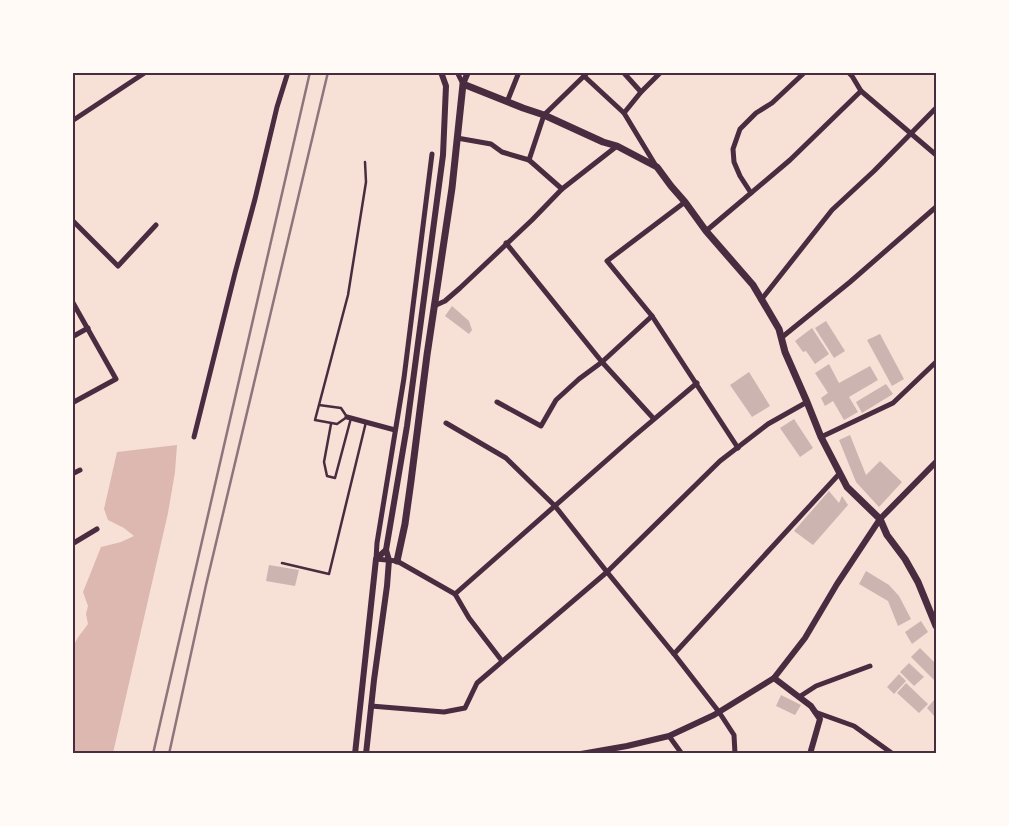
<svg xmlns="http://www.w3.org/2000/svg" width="1009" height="826" viewBox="0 0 1009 826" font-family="Raleway,sans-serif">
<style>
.water{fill:#dcb8b0}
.building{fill:#ccb4b1}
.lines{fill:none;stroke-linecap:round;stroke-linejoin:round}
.service{stroke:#4a2c40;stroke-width:2.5}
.minor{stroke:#4a2c40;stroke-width:5}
.tertiary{stroke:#4a2c40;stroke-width:6}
.secondary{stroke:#4a2c40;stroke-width:7}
.rail{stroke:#8f747c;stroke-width:2.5}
.neatline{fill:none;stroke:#4a2c40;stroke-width:2}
</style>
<rect width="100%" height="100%" fill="#f7e1d7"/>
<path class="water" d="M177 445 175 472 168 513 113 753H73L72 659 75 657C68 646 82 633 88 624L86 614 88 606 83 592 101 547 121 542 134 536 124 528 108 520 104 509 117 452Z"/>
<g class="building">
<polygon points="452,306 469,321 472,330 469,334 445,316"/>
<polygon points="826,321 845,351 834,358 815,328"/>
<polygon points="812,328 829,354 815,364 806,351 803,352 795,341"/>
<polygon points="880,334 904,379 892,386 867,340"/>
<polygon points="829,364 839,383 870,366 878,380 849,397 858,412 844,420 833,401 825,406 821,398 828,393 815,373"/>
<polygon points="749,372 770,406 752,417 730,385"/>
<polygon points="886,384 893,394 862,413 856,402"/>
<polygon points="794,419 813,448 800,457 780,428"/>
<polygon points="850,435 866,475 880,461 902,482 879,507 856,482 839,440"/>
<polygon points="829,491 839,503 842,496 848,505 813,545 794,531"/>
<polygon points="269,565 299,570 295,586 266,581"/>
<polygon points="866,571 889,585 899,596 911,619 898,626 888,601 859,584"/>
<polygon points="921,621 928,632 912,644 905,632"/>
<polygon points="920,648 936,664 936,682 911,657"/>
<polygon points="909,663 924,677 914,686 900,672"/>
<polygon points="899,674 906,681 894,694 887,687"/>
<polygon points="906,683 928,704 919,713 897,693"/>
<polygon points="781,695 801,705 795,715 776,706"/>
<polygon points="936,698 936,718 927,708"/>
</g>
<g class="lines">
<g class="service">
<polyline points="319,405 341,408 347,417 337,424 315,420 348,295 366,182 365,162"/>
<polyline points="331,424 324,462 327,476 335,478 351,418"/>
<polyline points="282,563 329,574 366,422"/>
</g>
<g class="minor">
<polyline points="457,72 463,84"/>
<polyline points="588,72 584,76 624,113 641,92 661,72"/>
<polyline points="623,72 641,92"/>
<polyline points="848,72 852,76 861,91"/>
<polyline points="507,102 519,72"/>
<polyline points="624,113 656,166"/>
<polyline points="72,121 146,72"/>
<polyline points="457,138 491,144 502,152 529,160 544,115 584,76"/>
<polyline points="432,154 404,378 377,543 376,559 397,561 455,594 633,437 697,383"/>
<polyline points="529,160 562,189"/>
<polyline points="751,193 740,176 734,162 733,149 740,129 756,113 772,103 805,72"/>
<polyline points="72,220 118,266 156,225"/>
<polyline points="706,231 790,160 861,91 935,154 936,155"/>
<polyline points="506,243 602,362 654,419"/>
<polyline points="761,300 832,210 874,171 936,108"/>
<polyline points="72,301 116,379 72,403"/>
<polyline points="434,306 445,301 460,288 532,220 562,189 617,146"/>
<polyline points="652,316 607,261 685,202"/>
<polyline points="72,337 88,328"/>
<polyline points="781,338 850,282 936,207"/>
<polyline points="497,402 541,426 556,400 579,379 602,362 652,316 738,448"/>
<polyline points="347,417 395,430"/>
<polyline points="446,423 506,458 555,506 607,572 674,654 719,712 734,735 735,754"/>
<polyline points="194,437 235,273 255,199 277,107 288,72"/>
<polyline points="821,437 893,403 936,362"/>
<polyline points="72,474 80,470"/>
<polyline points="72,544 97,529"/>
<polyline points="455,594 469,618 502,661"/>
<polyline points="674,654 840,473"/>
<polyline points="799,697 816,686 870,666"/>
<polyline points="371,706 444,712 465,708 477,683 607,572 720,461 768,424 807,402"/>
<polyline points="815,712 854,726 893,754"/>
<polyline points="669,736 682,754"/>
</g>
<g class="tertiary">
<polyline points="463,84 468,72"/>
<polyline points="774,678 811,706 820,719 810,754"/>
<polyline points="355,754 376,559 386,550"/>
<polyline points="366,754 374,680 387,586 389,560 386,550 407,426 443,155 446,86 441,72"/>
<polyline points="581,754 627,746 669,736 714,715 774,678 805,638 837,584 880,519 936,462"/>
</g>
<polyline class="secondary" points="397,561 405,524 411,481 427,355 452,188 463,84 523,108 544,115 603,142 617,146 657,167 671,186 685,202 706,231 753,285 779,329 785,352 807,402 821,437 847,487 880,519 887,535 905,559 918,582 936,626"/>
<g class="rail">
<polyline points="153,754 310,72"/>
<polyline points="169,754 206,585 328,72"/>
</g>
</g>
<rect width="1009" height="826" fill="none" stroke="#fffaf5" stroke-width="148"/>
<rect x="74" y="74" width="861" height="678" class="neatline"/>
</svg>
